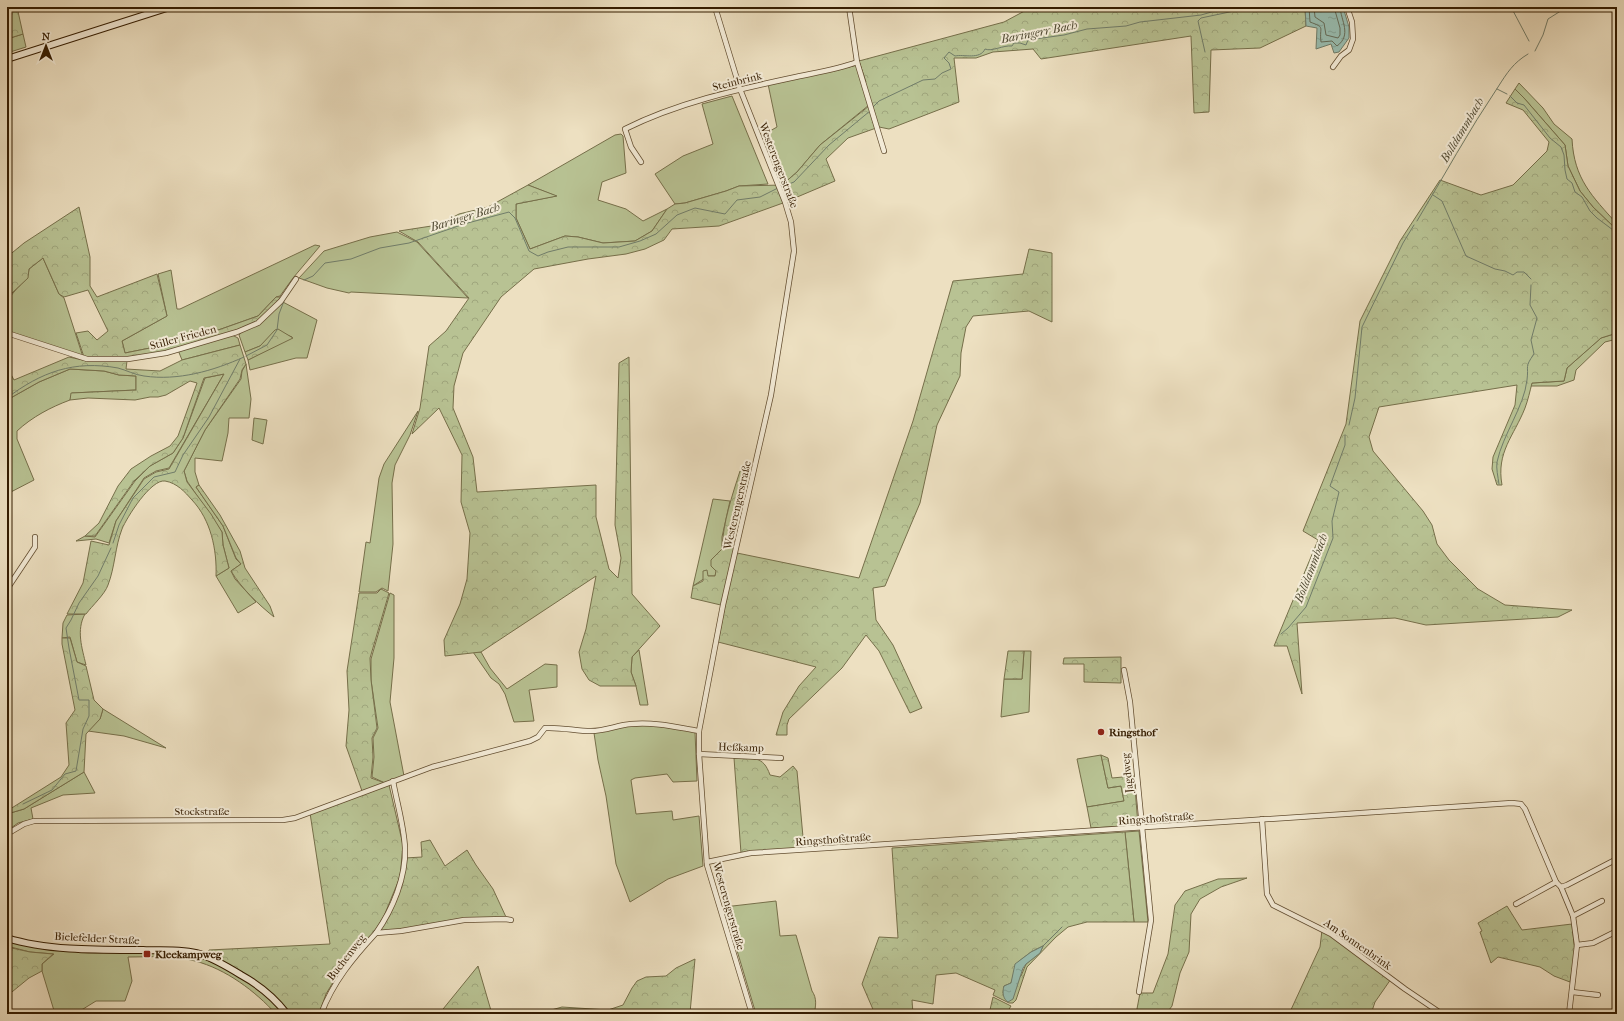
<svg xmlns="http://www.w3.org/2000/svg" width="1624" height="1021" viewBox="0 0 1624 1021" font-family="'IM FELL French Canon',serif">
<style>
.grass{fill:#b8c293;stroke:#766f4a}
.forest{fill:url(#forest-crowns);stroke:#766f4a;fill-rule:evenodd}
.water{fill:url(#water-ripples);stroke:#717d6a}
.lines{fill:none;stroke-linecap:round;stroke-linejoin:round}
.shore{stroke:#666c58;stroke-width:1}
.stream{stroke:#717d6a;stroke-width:1}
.street-casing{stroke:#624d30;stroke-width:6}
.secondary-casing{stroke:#341c00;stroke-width:8}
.street{stroke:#f3ebd7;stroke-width:4.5}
.secondary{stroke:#f3ebd7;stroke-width:6}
.poi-dot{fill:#8f2418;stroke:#f3ebd7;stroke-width:1.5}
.labels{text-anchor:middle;stroke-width:4;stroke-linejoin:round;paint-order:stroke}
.street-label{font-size:11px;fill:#341c00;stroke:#f3ebd7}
.poi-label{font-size:11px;font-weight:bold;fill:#341c00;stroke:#f3ebd7;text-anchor:start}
.water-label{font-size:12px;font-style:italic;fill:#524c35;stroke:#f3ebd7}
</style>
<defs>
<pattern id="forest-crowns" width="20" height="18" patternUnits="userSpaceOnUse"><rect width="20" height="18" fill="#b8c293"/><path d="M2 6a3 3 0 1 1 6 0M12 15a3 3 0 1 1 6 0" fill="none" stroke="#9fa67d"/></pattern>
<pattern id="water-ripples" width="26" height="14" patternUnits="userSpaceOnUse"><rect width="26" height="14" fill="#99bdb0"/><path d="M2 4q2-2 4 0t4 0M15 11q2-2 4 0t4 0" fill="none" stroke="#84a296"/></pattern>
</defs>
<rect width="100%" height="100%" fill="#ede0c1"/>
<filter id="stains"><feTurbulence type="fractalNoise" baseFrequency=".005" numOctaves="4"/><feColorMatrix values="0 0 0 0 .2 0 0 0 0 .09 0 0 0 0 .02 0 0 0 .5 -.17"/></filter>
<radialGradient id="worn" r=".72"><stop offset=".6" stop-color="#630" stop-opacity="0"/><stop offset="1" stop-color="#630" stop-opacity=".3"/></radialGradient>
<g class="grass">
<polygon points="23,34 26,47 7,53 7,39"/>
<polygon points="858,65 869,105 820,145 797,172 782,185 761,136 777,127 768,84"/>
<path d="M1519 83 1543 108 1554 124 1572 139C1574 179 1592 196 1617 224V230L1593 207 1580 191 1568 166 1565 145 1524 98 1515 89Z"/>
<polygon points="732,96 768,184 739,186 726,191 685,203 675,204 655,174 683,156 713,144 702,104"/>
<polygon points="621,134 623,136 626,173 602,182 598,200 626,209 643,221 667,209 652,231 635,241 603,243 578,237 565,236 530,249 516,218 516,204 556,196 528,185 615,135"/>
<polygon points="397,232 417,242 468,298 351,292 349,293 327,288 299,278 324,251 370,237"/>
<polygon points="315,245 320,246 293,278 280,296 276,297 258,316 190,340 125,353 122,341 167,316 158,274 171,270 177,309 180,309"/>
<path d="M43 258 59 294 64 298 83 357 11 333C7 319 3 304 14 292 21 283 28 281 29 269Z"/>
<path d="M281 301 317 320 307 358H296L250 370 248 360 292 337 276 330 260 346 245 352 239 335C244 327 257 326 264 320 271 315 276 307 281 301Z"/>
<polygon points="1617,333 1617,339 1605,342 1576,370 1574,380 1557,386 1531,386 1532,383 1564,381 1567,368 1601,338"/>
<polygon points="232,335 238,338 240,345 182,360 178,350"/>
<polygon points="246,364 251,399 249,418 229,418 228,433 222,461 195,458 195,472 199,485 196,487 223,526 236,559 241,564 231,571 235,579 256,602 238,613 216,576 229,568 223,545 222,532 187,481 184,471 205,430 241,379 242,371"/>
<path d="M70 369 104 371 119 375 136 376V390L72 393 70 400C51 407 32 417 17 431V439L34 480 7 494V400L39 382Z"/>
<polygon points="224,374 169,468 156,471 144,478 116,521 109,543 96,539 76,541 85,536 95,537 135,481 150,466 173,453 183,438 205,378"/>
<polygon points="418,411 410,435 395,465 392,483 393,544 388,591 382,588 376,592 359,592 366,542 370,543 379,478 384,464"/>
<polygon points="254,418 267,420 263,444 252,440"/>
<polygon points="713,499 730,501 722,537 722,549 715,576 708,576 693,586"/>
<polygon points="390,593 394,595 394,658 390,702 404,776 385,783 372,777 374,757 373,738 378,728 371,680 371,659"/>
<path d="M85 614C76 630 82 648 86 665L77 662 70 637 62 638 63 623 67 615Z"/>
<polygon points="639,650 648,705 640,705 636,686 631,672 632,657"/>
<polygon points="1024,651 1031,651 1029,712 1001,717 1004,679 1022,679"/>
<polygon points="473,652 481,652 490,668 507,689 545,664 557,665 557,687 529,690 534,721 514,722 505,694 499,684 491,678"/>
<polygon points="103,709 166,748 124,736 88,731 100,719"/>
<polygon points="661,725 695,732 697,781 673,782 667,774 635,778 631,780 636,814 672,811 673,820 699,816 703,866 668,879 630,902 616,864 606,796 598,760 594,733 626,726"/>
<polygon points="1101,755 1108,788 1121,786 1124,801 1087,807 1077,759"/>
<polygon points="84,772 95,793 63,795 31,808 33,819 18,823 7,831 7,814 24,809"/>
<polygon points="1139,831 1148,922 1134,922 1125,832"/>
<path d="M776 901 780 936 796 935 812 991C817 998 816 1006 814 1014H756L724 907Z"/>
<path d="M7 940 25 945 186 954C219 961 263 987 284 1014H276C255 991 226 969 195 961 174 955 149 957 128 957L132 981 125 1001H96L75 1014H55L42 971V964L54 954 30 952 7 946Z"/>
</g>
<g class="forest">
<polygon points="7,7 17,7 23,34 7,39"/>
<polygon points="1032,7 1305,7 1306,26 1260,48 1211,50 1209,112 1194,113 1191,36 1041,59 1033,49 993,52 976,58 954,58 959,102 889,129 879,127 848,138 826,159 835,181 783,203 719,226 672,229 664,240 645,249 626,254 588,259 534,269 501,297 463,353 454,386 453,408 473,457 477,492 596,485 596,517 609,569 618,578 621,558 615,525 619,363 629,357 632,594 660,626 632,657 631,672 636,686 600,686 589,680 582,669 579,652 586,629 596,576 481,652 445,656 444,640 460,604 467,579 470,533 461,502 462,455 439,408 412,434 420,408 429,346 446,331 469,298 418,242 399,231 438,225 459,214 488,207 528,185 557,196 516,204 516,218 530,249 565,236 578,237 603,243 635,241 652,231 667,209 675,204 685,203 726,191 739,186 782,185 797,172 820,145 869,106 863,85 866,82 859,61 1004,22"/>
<path d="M1515 89 1524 98 1565 145 1568 166 1580 191 1593 207 1617 230V333L1601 338 1567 368 1564 381 1532 383C1530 391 1528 400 1525 408 1514 436 1496 452 1502 485H1497L1492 469 1493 457 1515 405 1517 385 1379 407 1369 437 1373 451 1423 511 1432 525 1437 544 1449 560 1478 589 1505 605 1572 610 1558 617 1426 625 1395 618 1297 623 1302 694 1287 646H1274L1318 540 1303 531 1346 424 1360 321 1400 241 1440 180 1481 195 1513 185 1547 151 1549 142 1523 110 1506 103Z"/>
<polygon points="79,207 90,257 90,286 97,297 157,274 167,316 122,341 125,353 190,340 258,316 276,297 281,297 258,322 234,331 159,353 126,358 84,357 76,333 88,331 97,340 108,331 88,290 64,297 59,294 43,258 29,269 28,278 12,293 7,289 7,257 24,243"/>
<path d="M1029 249 1052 253V322L1029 311 973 316 966 327 961 353 960 376 937 425 920 503 885 586 873 588 876 620 893 645 922 708 910 713 879 651 866 635 842 668 789 719 787 725V735H776L783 712 799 686 816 667 718 642 725 606 691 598 693 586 703 581V571L707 570 708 576H715L716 571 711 566V560L722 549C723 522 732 496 740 471L747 472 731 546 737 553 859 578 913 421 953 281 1023 274Z"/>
<polygon points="278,329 293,338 248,360 245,352 260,346 275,330"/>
<path d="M240 345 246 364 242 370 240 379 205 430 184 471 187 482 211 514 222 532 223 545 229 568 216 576C217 550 211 520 192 500 185 492 177 483 165 481 151 479 127 517 122 529 115 547 115 567 108 585 105 594 92 606 86 614H67L83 583 91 541 109 545 116 521 144 479 156 472 169 469 224 374 204 378 183 438 173 453 150 466 134 481 95 536H85L99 523 118 486 131 469 151 456 170 446 178 436 197 383 190 381 166 395 158 397H150L135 400 88 398 70 400 71 393 136 390V376L119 375 104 371 70 369 39 382 7 400V367L14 380 69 357 87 361H127L126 369 160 371 182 360Z"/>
<path d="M199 485 220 515 240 551 245 568 270 606 274 617C258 604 242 589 231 571L241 564 236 558 223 526 196 487Z"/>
<polygon points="381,589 389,593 370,658 371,680 377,728 372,738 373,757 371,778 385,783 362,791 346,746 349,710 347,671 359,593 377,593"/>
<polygon points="62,638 70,638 77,662 86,666 94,700 103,709 100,719 86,734 84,772 24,809 7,814 7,811 61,777 69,765 66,723 75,710 62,644"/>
<polygon points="1008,651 1024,651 1022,679 1004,679"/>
<polygon points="1121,657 1121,683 1084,682 1084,664 1063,664 1064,658"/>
<polygon points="1101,755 1108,758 1112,778 1134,776 1138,825 1091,828 1087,807 1124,801 1121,786 1108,788"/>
<path d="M734 758C754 759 763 755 770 775L780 777 793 766 797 771 804 848 741 853Z"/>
<polygon points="389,785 403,845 400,877 384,916 373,934 341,969 326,994 319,1014 288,1014 276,999 206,955 209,950 330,944 310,813"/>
<path d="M1125 832 1134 922H1087L1068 927 1056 937 1027 967 1016 1000 1013 1003H1009L993 995 995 990 956 973 936 975 933 1004 912 1000 913 1014H875L862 984 879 937 898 938 892 848ZM1043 946 1040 953 1026 964 1021 976 1003 993 1004 986 1011 983 1018 962 1031 952Z"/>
<polygon points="430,840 445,866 467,850 476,865 493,889 506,917 382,932 381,927 389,915 405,858 422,857 421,842"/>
<polygon points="1247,878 1221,887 1200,899 1191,914 1189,952 1180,973 1172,1006 1166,1014 1136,1014 1140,993 1153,993 1168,954 1175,905 1185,891 1218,879"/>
<polygon points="1507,906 1522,930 1572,924 1575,953 1570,982 1554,976 1540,967 1498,957 1491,963 1480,932 1482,931 1478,923"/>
<polygon points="1322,930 1331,935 1391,979 1375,1002 1371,1014 1289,1014 1320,947"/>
<polygon points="7,947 30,952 53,954 42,964 42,971 29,978 7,996"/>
<polygon points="695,959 690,1013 537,1014 562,1007 608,1010 623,1005 632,988 637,981 646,977 666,976 676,968"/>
<polygon points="478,966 492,1014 439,1014"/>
<polygon points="993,997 1011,1006 1006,1014 989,1014"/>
</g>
<g class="water">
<polygon points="1305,7 1343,7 1349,27 1349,38 1339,52 1334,53 1331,44 1316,49 1317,28 1306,26"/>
<path d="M1043 946 1040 953 1026 964 1023 968 1013 999 1008 1002C1003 999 1002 992 1004 986L1011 983 1015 964 1031 952Z"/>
</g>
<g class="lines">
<g class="shore">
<path d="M1309 7 1310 22C1326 28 1319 26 1321 42L1332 41 1337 46C1352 35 1341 21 1340 7"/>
<polyline points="1314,7 1315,17 1324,23 1326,35 1338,38 1340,35 1340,28 1334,7"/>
</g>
<g class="stream">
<polyline points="1511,7 1529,41"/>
<polyline points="1535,51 1543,35 1548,19 1567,7"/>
<polyline points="1205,52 1198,21 1201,18 1253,7"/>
<polyline points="1497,89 1507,94"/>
<polyline points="1510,96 1517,103 1524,105 1550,138 1561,147 1564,155 1565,170 1567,179 1572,183 1575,192 1582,197 1590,211 1597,218 1613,230 1617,237"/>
<path d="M872 108 879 101 923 80 935 79 942 73 951 69 949 63 944 58 949 52 955 56C964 54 980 60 985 49 992 52 1003 45 1012 46L1014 43H1020L1026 45 1028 40 1064 35 1087 29 1126 26 1140 22 1201 15 1229 7"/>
<polyline points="781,187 794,182 829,145 870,111"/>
<polyline points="1433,195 1442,201 1466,256 1495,269 1505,271 1513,275 1517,272 1524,272 1531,279"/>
<path d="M1417 221C1444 176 1469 130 1498 87 1507 73 1513 63 1528 54"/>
<polyline points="304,280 313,276 325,263 351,259 380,248 409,243 464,224 509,212 515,218 529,251 538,256 548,252 568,247 619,247 640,241 656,234 677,215 695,208 725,214 737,200 760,197 778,188"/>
<polyline points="246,356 267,345 277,330 279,314 284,301"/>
<path d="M7 398C41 372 74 360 118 368 126 370 135 375 144 376 178 381 213 371 244 357"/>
<polyline points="1349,425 1355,398 1362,327 1403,243 1414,225"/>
<path d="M1499 484C1498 477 1496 468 1497 462 1503 434 1524 407 1527 380 1529 365 1524 368 1534 354L1531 340 1537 318 1530 305 1531 285"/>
<polyline points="113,543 119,525 133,498 154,477 175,472 183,455 209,417 240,359"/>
<polyline points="1281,634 1288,628 1306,607 1333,538 1332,521 1339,492 1330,486 1345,445 1345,435"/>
<polyline points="23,804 52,790 65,774 76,771 83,729 89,716 89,700 79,700 69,648 66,628 71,620 79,603 98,576 111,548"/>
<polyline points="1043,946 1062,927"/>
</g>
<g class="street-casing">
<g id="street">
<polyline points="715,7 740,89 785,202 791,222 794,251 771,395 723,605 699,731 699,754 707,865 752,1014"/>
<polyline points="849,7 857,62 884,151"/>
<polyline points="1333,67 1341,56 1349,50 1353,39 1352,22 1347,7"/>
<path d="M641 162 631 147 625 129C677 103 735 90 791 78 813 73 836 70 857 62"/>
<polyline points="7,333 87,359 128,359 166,353 237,332 258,323 281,301 296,279"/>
<polyline points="7,589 35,547 35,537"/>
<polyline points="1124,670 1130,702 1151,920 1139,992"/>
<polyline points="699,754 781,758"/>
<polyline points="1262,819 1267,894 1273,905 1331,934 1405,989 1442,1014"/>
<path d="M7 834 24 824 34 821 283 820 295 818 432 767 530 741 538 737 545 728C561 727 576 731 591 731 605 731 618 725 631 724 656 722 675 727 699 731"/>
<polyline points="707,862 751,853 1512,803 1521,804 1525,809 1556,882 1561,887 1567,885 1617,859"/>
<polyline points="1561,887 1573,916 1577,945 1569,1014"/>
<polyline points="1516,904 1556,882"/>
<polyline points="1573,916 1602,901"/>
<path d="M376 933C393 909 406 877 405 848 404 826 397 803 393 781"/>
<polyline points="1577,945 1593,943 1617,931"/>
<polyline points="1572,992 1598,995"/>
<path d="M321 1014C333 982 353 958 376 933L401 931 464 920 505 919 511 920"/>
</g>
</g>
<g class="secondary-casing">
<g id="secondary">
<polyline points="7,59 170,7"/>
<path d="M7 938C47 951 101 950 143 950 162 951 182 949 200 954 215 959 228 967 241 975 259 985 274 997 287 1014"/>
</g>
</g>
<use href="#street" class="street"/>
<use href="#secondary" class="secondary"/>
</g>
<g class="poi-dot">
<circle cx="1101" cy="732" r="4"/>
<rect x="143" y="950" width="8" height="8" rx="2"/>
</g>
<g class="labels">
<g class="street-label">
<text transform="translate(737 81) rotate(-14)" y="4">Steinbrink</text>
<text transform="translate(779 165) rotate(69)" y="4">Westerengerstraße</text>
<text transform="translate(183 337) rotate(-15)" y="4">Stiller Frieden</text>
<text transform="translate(737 505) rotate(-77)" y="4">Westerengerstraße</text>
<text transform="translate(741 747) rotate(2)" y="4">Heßkamp</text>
<text transform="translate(1127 773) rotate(-96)" y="4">Jagdweg</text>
<text x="202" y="815">Stockstraße</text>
<text transform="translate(1156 818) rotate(-4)" y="4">Ringsthofstraße</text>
<text transform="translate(833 839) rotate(-4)" y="4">Ringsthofstraße</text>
<text transform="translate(729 906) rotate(74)" y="4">Westerengerstraße</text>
<text transform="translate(97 938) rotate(3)" y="4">Bielefelder Straße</text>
<text transform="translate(1358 944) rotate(35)" y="4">Am Sonnenbrink</text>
<text transform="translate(346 957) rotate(-52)" y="4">Buchenweg</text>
</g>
<g class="poi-label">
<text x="1109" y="736">Ringsthof</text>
<text x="155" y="958">Kleekampweg</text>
</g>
<g class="water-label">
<text transform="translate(1039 32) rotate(-11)" y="4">Baringerr Bach</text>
<text transform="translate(1462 130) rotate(-59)" y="4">Bolldammbach</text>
<text transform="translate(465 217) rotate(-17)" y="4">Baringer Bach</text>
<text transform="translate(1311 568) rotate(-69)" y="4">Bolldammbach</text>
</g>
</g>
<rect width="1624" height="1021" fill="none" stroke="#ede0c1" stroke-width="24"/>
<rect x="8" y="8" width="1608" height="1005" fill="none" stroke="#341c00" stroke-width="2"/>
<rect x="12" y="12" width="1600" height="997" fill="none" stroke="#341c00"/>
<g transform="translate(46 46)" stroke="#f3ebd7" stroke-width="3" paint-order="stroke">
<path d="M0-3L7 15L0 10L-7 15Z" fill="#341c00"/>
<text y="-6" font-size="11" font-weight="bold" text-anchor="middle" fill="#341c00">N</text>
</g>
<rect width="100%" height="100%" filter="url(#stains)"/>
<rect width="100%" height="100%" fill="url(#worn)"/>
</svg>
